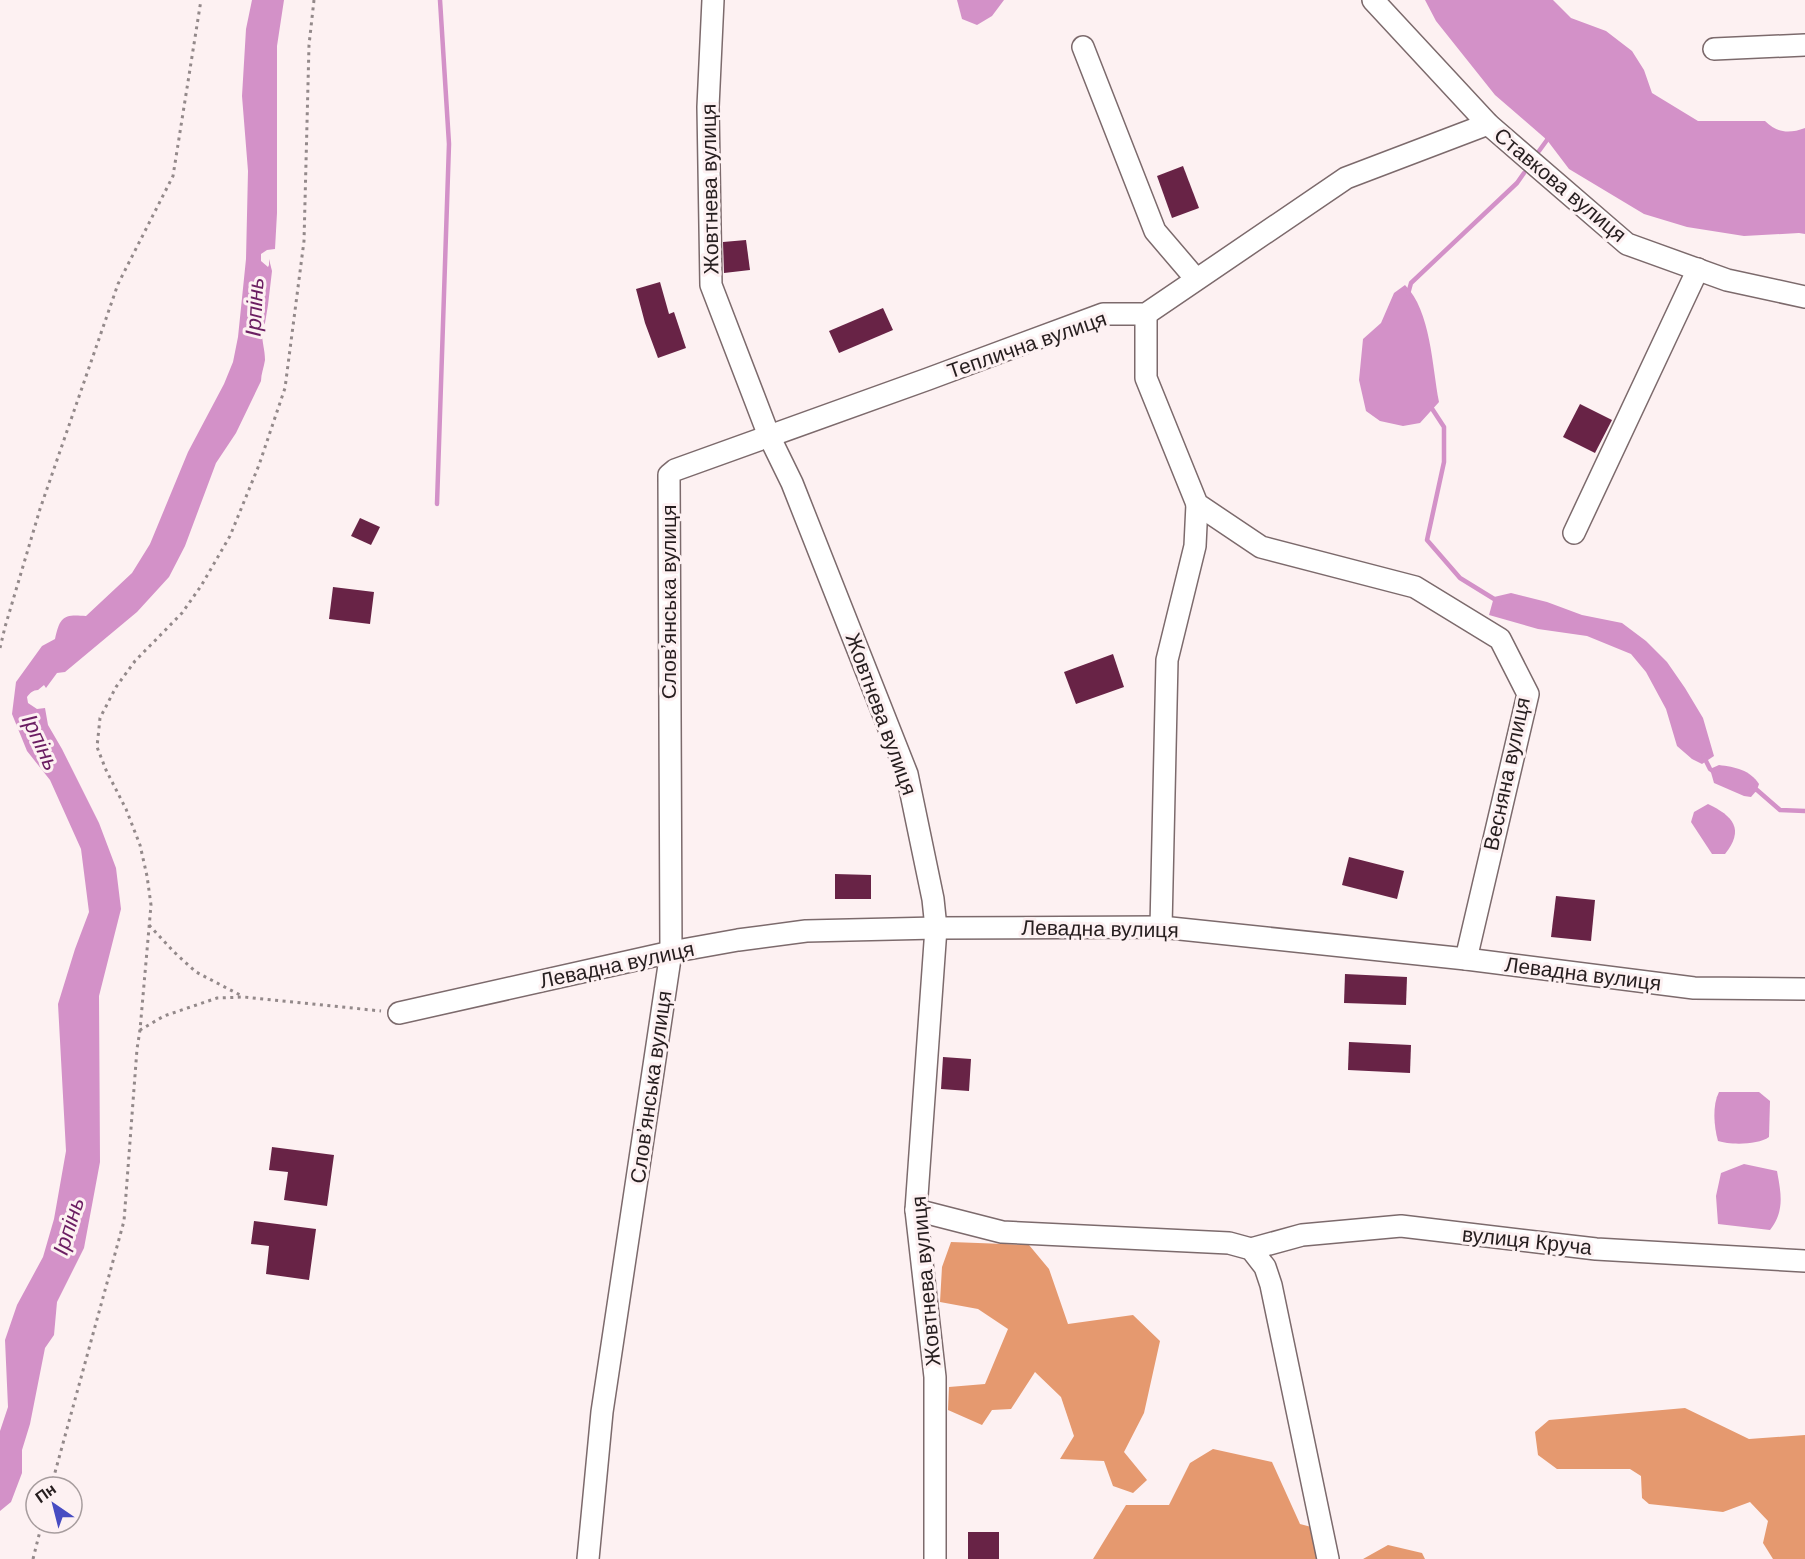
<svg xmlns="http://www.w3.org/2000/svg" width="1805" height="1559" viewBox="0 0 1805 1559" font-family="'DM Sans',sans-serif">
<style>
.forest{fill:#e5996f}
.water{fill:#d391c8}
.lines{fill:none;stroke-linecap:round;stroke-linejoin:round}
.stream{stroke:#d391c8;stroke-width:4.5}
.building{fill:#682346}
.minor-casing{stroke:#7c6a6c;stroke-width:24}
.path{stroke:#93898a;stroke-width:3;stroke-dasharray:3 4.5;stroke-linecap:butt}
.minor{stroke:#fff;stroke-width:21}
.labels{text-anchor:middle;stroke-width:6;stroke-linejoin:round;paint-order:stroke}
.street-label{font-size:21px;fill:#261e1f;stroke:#fdf1f2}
.water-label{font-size:22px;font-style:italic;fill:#6b1d62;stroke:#fdf1f2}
</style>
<rect width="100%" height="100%" fill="#fdf1f2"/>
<g class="forest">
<polygon points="951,1242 1029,1245 1049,1269 1068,1324 1133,1315 1160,1341 1144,1413 1124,1452 1147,1480 1133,1493 1113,1486 1104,1461 1060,1459 1074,1436 1061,1397 1035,1372 1011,1409 992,1410 982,1425 948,1410 949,1387 985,1384 1008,1329 978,1309 940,1302 942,1267"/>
<polygon points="1685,1408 1749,1439 1805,1435 1805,1559 1773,1559 1763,1543 1768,1521 1750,1502 1723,1512 1649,1504 1642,1498 1641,1476 1630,1469 1557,1469 1538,1455 1535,1432 1549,1420"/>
<polygon points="1213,1449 1272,1462 1300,1524 1319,1529 1330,1559 1093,1559 1126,1505 1169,1505 1190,1463"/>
<polygon points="1388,1545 1422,1553 1425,1559 1359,1559 1363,1559"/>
</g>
<g class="water">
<path d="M252 0H284L277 46V213L275 249 267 250 261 254V261L268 267 269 265V259L272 271 268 305 265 323 260 331 262 333C262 342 265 350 265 360 264 367 261 374 261 381L236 433 216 463 185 546 169 577 137 612 65 672 57 673 46 688 44 685 38 690C33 690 30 693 27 697L28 703 37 709 45 708 48 725 62 749 99 823 116 868 121 909 99 996 100 1162 84 1248 57 1302 54 1335 45 1348 30 1424 22 1450V1473L11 1502 0 1511V1431L8 1407 5 1340 17 1305 43 1257 54 1219 66 1151 58 1004 75 949 89 912 81 849 50 780 27 751 12 714 16 682 42 646 55 639C60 616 64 614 86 616L132 573 150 544 188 452 224 384 233 362 238 337 246 259 248 171 242 96 246 29Z"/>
<polygon points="957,0 1004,0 992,16 977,25 962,19"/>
<path d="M1425 0H1553L1571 18 1606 31 1632 51 1644 70 1652 93 1698 121H1765C1777 133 1789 134 1805 128V234L1799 233 1744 236 1687 227 1644 214 1569 169 1547 140 1495 95 1436 21Z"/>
<path d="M1405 285C1431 311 1432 366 1439 402L1420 423 1403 426 1380 421 1366 411 1359 380 1363 339 1381 323 1394 293Z"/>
<polygon points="1511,593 1547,602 1582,615 1622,623 1646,641 1667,662 1685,688 1703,718 1714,756 1702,764 1692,759 1677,746 1666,709 1646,672 1631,654 1587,636 1538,629 1489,615 1494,597"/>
<path d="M1719 765C1735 767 1750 770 1759 784L1757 790 1751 797 1744 796 1714 783 1710 769Z"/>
<path d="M1708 804C1733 816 1745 829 1725 854H1712L1691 822 1694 812Z"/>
<path d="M1719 1092H1759L1770 1101 1769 1137C1758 1145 1730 1145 1718 1141 1714 1127 1712 1105 1719 1092Z"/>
<path d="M1744 1164 1777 1171C1781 1193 1785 1211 1770 1230L1718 1224 1716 1196 1721 1173Z"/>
</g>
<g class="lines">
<g class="stream">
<polyline points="1539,151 1547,140 1548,135"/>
<polyline points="1408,294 1411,283 1517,183 1524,173"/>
<polyline points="1429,404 1444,427 1444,462 1427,540 1460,578 1499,602"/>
<polyline points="437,504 449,144 440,0"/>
<polyline points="1704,757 1710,769 1714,772"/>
<polyline points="1752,789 1757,790 1780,810 1805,811"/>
</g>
</g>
<g class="building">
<polygon points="1183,166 1199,208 1172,218 1157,176"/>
<polygon points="746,240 750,270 724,273 723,242"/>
<polygon points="660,282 669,314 674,312 686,348 658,358 645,323 636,289"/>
<polygon points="883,308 893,330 839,353 829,331"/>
<polygon points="1580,404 1612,420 1595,453 1563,437"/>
<polygon points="360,518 380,527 371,545 351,536"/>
<polygon points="333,587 374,592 370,624 329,619"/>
<polygon points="1113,654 1124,687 1076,704 1064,672"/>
<polygon points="1349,857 1404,871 1397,899 1342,885"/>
<polygon points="835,874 871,875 871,899 835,899"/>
<polygon points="1556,896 1595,900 1591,941 1551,937"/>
<polygon points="1345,974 1407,977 1406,1005 1344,1003"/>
<polygon points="1349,1042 1411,1045 1410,1073 1348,1070"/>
<polygon points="943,1057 971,1059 969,1091 941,1089"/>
<polygon points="272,1147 334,1155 327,1206 284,1200 288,1172 269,1170"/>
<polygon points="254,1221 316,1229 309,1280 266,1274 269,1246 251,1244"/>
<rect x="968" y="1532" width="31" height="27"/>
</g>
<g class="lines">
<g class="minor-casing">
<g id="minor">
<polyline points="713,0 708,107 711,285 769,436 792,483 907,774 933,899 936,928 916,1210 935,1377 935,1559"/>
<polyline points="1373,0 1488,124 1627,244 1727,280 1805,297"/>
<polyline points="1083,47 1155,231 1196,279"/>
<polyline points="1714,49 1805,45"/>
<polyline points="1146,314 1146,378 1197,504 1261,547 1415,587 1500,639 1528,694 1466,959"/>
<polyline points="1574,533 1698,269"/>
<polyline points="1161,927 1167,660 1195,546 1197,504"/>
<polyline points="399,1013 671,952 738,940 806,931 936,928 1161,927 1466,959 1694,988 1805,989"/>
<polyline points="916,1210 1002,1232 1229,1243 1251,1249 1265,1267 1271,1285 1328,1559"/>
<polyline points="1251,1249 1302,1235 1401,1226 1596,1249 1805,1261"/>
<polyline points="588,1559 602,1412 671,952 669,475 675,470 928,379 1103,314 1146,314 1346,178 1488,124"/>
</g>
</g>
<g class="path">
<polyline points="314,0 309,45 304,241 285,388 259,465 230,536 201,586 182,613 135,661 116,687 100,718 97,747 106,770 126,809 140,845 147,876 151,905 140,1030 164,1016 217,998 244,997 381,1011"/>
<polyline points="0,648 5,627 40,509 118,284 173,176 201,0"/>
<polyline points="149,925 174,952 196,972 242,996"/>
<polyline points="51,1487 124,1221 137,1049 140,1030"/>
<polyline points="33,1559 42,1523"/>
</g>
<use href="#minor" class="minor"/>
</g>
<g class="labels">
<g class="street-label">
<text transform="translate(1560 185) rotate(40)" y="7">Ставкова вулиця</text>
<text transform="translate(710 189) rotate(-91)" y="7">Жовтнева вулиця</text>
<text transform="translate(1027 345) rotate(-19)" y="7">Теплична вулиця</text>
<text transform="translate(669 602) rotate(-90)" y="7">Словʼянська вулиця</text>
<text transform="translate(881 714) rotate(70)" y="7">Жовтнева вулиця</text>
<text transform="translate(1507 774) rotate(-78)" y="7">Весняна вулиця</text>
<text transform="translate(1100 929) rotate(1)" y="7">Левадна вулиця</text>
<text transform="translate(617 965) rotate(-12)" y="7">Левадна вулиця</text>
<text transform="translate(1583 974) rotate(7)" y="7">Левадна вулиця</text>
<text transform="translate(651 1087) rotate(-82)" y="7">Словʼянська вулиця</text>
<text transform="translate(1527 1241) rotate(6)" y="7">вулиця Круча</text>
<text transform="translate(926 1281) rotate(-95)" y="7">Жовтнева вулиця</text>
</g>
<g class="water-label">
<text transform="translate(254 307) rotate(-87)" y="8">Ірпінь</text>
<text transform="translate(41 742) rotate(65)" y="8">Ірпінь</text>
<text transform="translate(68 1226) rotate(-73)" y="8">Ірпінь</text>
</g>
</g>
<g transform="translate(54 1505) rotate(325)"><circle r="28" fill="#fdf1f2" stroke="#a79d9e" stroke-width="1.5"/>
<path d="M0-4.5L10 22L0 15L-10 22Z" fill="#474cc2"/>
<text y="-9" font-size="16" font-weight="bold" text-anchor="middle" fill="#261e1f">Пн</text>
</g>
</svg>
